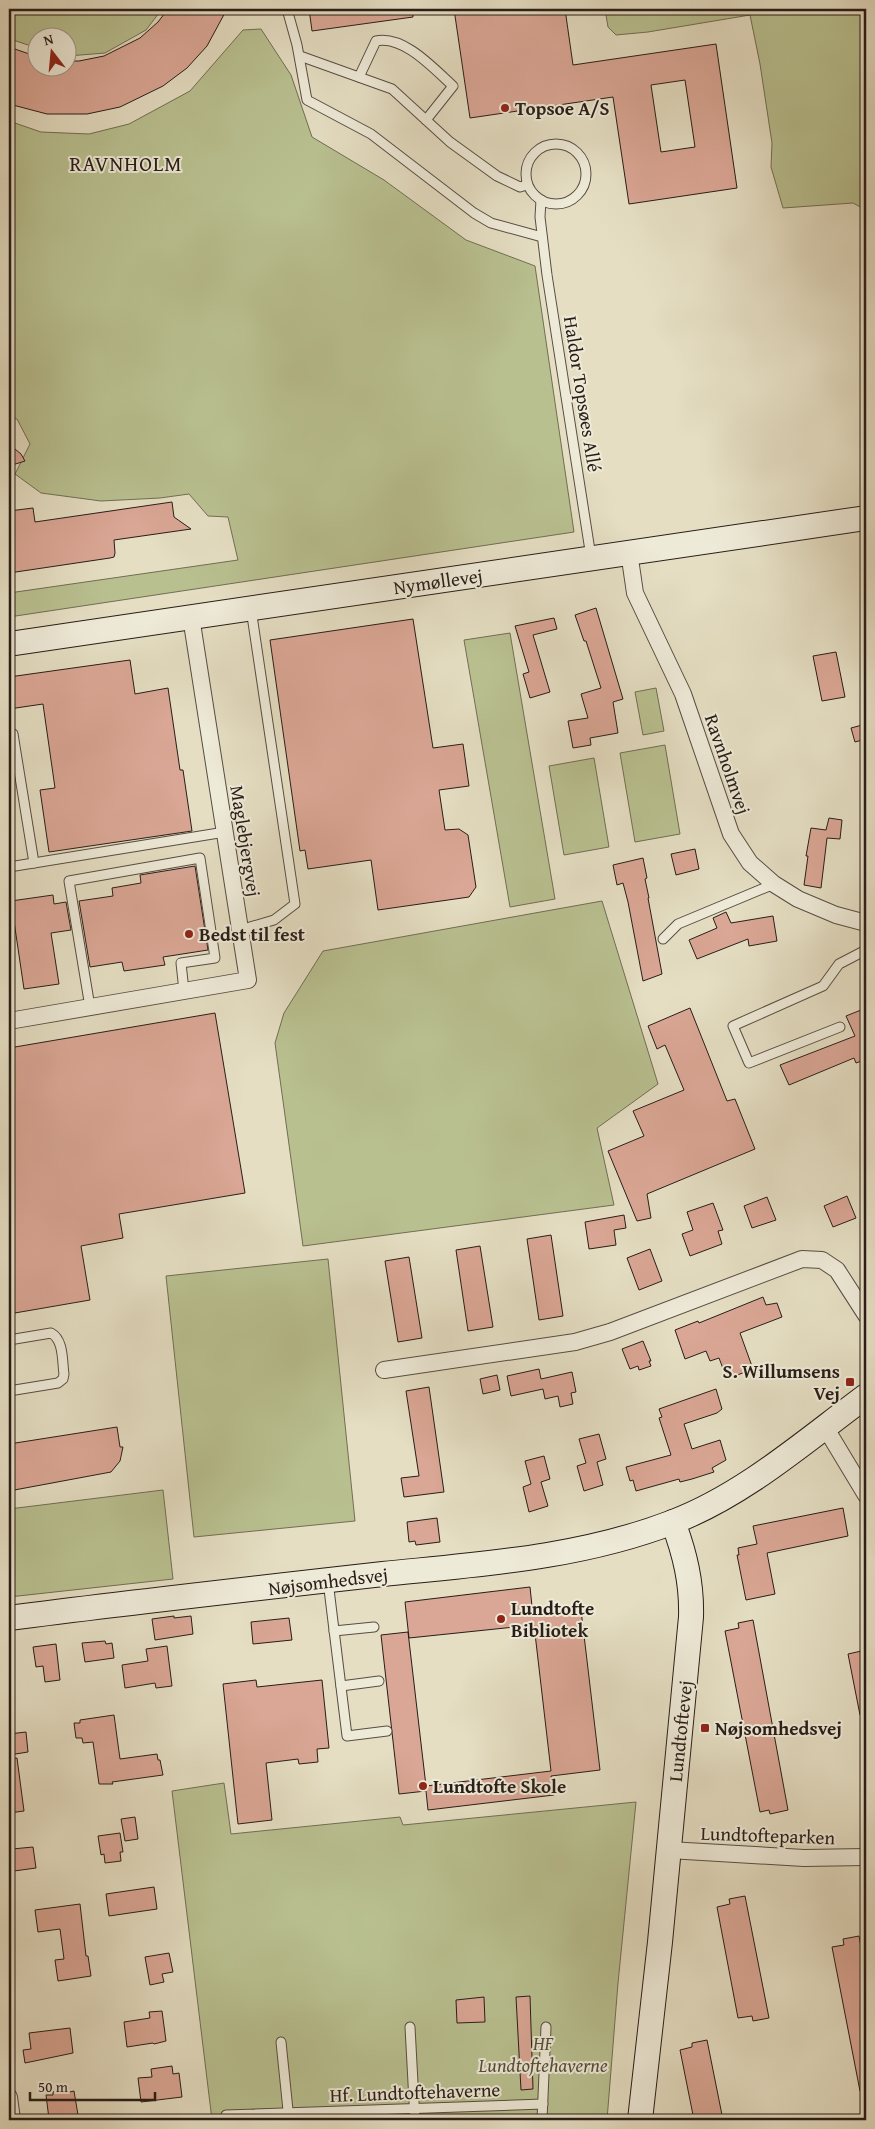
<svg xmlns="http://www.w3.org/2000/svg" width="875" height="2129" viewBox="0 0 875 2129" font-family="'Gentium Book Plus',serif">
<style>
.green{fill:#b9c090;stroke:#706e54}
.building{fill:#daa695;stroke:#281d18;fill-rule:evenodd}
.lines{fill:none;stroke-linecap:round;stroke-linejoin:round}
.lane-casing{stroke:#574d43;stroke-width:11}
.street-casing{stroke:#574d43;stroke-width:18}
.secondary-casing{stroke:#281d18;stroke-width:26}
.lane{stroke:#eeead8;stroke-width:9}
.street{stroke:#eeead8;stroke-width:16}
.secondary{stroke:#eeead8;stroke-width:24}
.poi-dot{fill:#8f2418;stroke:#eeead8;stroke-width:2}
.labels{text-anchor:middle;stroke-width:4;stroke-linejoin:round;paint-order:stroke}
.poi-label{font-size:19px;font-weight:bold;fill:#281d18;stroke:#eeead8;text-anchor:start}
.street-label{font-size:19px;fill:#281d18;stroke:#eeead8}
.park-label{font-size:19px;font-style:italic;fill:#544e3c;stroke:#eeead8}
.quarter-label{font-size:21px;letter-spacing:1px;fill:#281d18;stroke:#eeead8}
</style>
<rect width="100%" height="100%" fill="#e5dec3"/>
<filter id="stains"><feTurbulence type="fractalNoise" baseFrequency=".004" numOctaves="4"/><feColorMatrix values="0 0 0 0 .2 0 0 0 0 .09 0 0 0 0 .02 0 0 0 .5 -.17"/></filter>
<radialGradient id="worn" r=".72"><stop offset=".6" stop-color="#630" stop-opacity="0"/><stop offset="1" stop-color="#630" stop-opacity=".3"/></radialGradient>
<g class="green">
<polygon points="9,9 162,9 146,30 105,53 68,56 68,38 38,38 37,48 13,40 9,35"/>
<polygon points="605,9 866,9 866,210 853,203 783,208 771,167 772,143 760,64 750,15 648,32 616,35 608,27"/>
<polygon points="261,29 291,75 312,137 384,180 466,240 535,266 574,532 9,617 9,593 238,560 228,517 208,516 189,494 160,498 101,501 41,493 15,474 30,444 17,419 9,418 9,121 41,132 89,134 129,124 190,91 243,30"/>
<polygon points="510,633 555,899 510,907 464,640"/>
<polygon points="656,688 664,731 643,735 635,692"/>
<polygon points="665,745 680,834 635,842 620,753"/>
<polygon points="594,758 609,847 564,855 549,766"/>
<polygon points="602,901 658,1084 597,1128 614,1205 303,1246 275,1043 284,1013 323,951"/>
<polygon points="328,1259 355,1521 194,1537 166,1276"/>
<polygon points="163,1490 173,1579 9,1597 9,1509"/>
<polygon points="224,1783 231,1834 400,1817 403,1825 636,1802 618,1983 607,2120 212,2120 172,1791"/>
</g>
<g class="building">
<polygon points="168,9 227,9 207,46 187,68 163,86 120,107 87,114 47,114 9,104 9,47 38,57 38,68 68,68 68,61 79,61 104,56 140,38 158,22"/>
<polygon points="309,9 413,9 413,17 312,31"/>
<path d="M454 9H565L573 65 716 44 737 188 629 204 613 97 470 118ZM685 80 695 147 661 152 651 85Z"/>
<polygon points="9,444 21,454 25,461 9,466"/>
<polygon points="172,502 174,517 191,529 114,540 115,553 114,557 110,558 9,573 9,511 33,508 35,522"/>
<polygon points="596,608 623,699 613,702 618,733 590,738 591,745 573,748 568,721 588,718 581,694 601,688 586,641 584,641 575,615"/>
<polygon points="554,618 557,629 533,635 550,692 530,698 523,674 529,672 515,626"/>
<polygon points="413,619 433,748 463,744 469,786 439,790 445,830 459,829 468,835 476,887 469,897 378,910 371,860 308,869 305,850 300,851 270,640"/>
<polygon points="836,652 845,697 822,701 813,656"/>
<polygon points="130,660 135,694 168,688 180,770 183,770 192,831 49,852 40,790 55,788 43,704 9,709 9,677"/>
<polygon points="866,724 866,739 855,742 851,728"/>
<polygon points="829,818 842,820 840,839 827,838 821,888 804,885 808,856 806,856 811,828 826,830"/>
<polygon points="695,849 699,869 676,875 671,854"/>
<polygon points="643,858 647,878 645,879 649,898 648,898 662,974 643,981 628,902 623,883 617,885 613,865"/>
<polygon points="195,866 208,950 163,957 165,965 124,971 122,962 90,967 79,901 113,896 112,888 141,883 140,875"/>
<polygon points="53,895 54,904 66,902 71,930 51,933 59,984 24,989 11,901"/>
<polygon points="726,912 731,923 773,916 777,941 749,946 748,939 697,959 689,940 717,928 713,918"/>
<polygon points="690,1008 727,1101 735,1099 755,1149 647,1194 651,1218 637,1221 608,1151 644,1136 633,1111 684,1090 665,1045 657,1049 648,1026"/>
<polygon points="866,1008 866,1064 864,1060 856,1063 854,1058 789,1085 780,1065 855,1036 846,1016"/>
<polygon points="215,1013 245,1193 119,1214 123,1238 81,1246 90,1300 9,1314 9,1048"/>
<polygon points="847,1196 856,1218 833,1227 824,1206"/>
<polygon points="767,1197 776,1220 752,1228 744,1206"/>
<polygon points="713,1203 723,1230 718,1231 722,1244 690,1256 682,1234 693,1230 687,1212"/>
<polygon points="624,1215 626,1228 614,1230 616,1245 589,1249 585,1222"/>
<polygon points="551,1235 563,1316 539,1320 527,1239"/>
<polygon points="480,1246 493,1327 468,1331 456,1250"/>
<polygon points="650,1249 662,1281 639,1290 627,1258"/>
<polygon points="409,1257 422,1338 398,1342 385,1261"/>
<polygon points="763,1297 766,1305 777,1303 782,1317 740,1333 753,1369 727,1379 719,1358 710,1361 706,1351 685,1359 675,1330 698,1321 699,1323"/>
<polygon points="643,1341 651,1361 649,1361 651,1366 639,1370 638,1366 630,1369 622,1349"/>
<polygon points="539,1369 541,1379 572,1372 576,1392 571,1393 573,1404 560,1407 558,1396 545,1399 543,1389 511,1396 507,1376"/>
<polygon points="497,1375 500,1390 483,1394 480,1379"/>
<polygon points="429,1387 444,1492 404,1497 401,1478 419,1476 406,1391"/>
<polygon points="716,1389 722,1409 717,1413 684,1424 692,1449 720,1440 726,1460 712,1468 714,1472 692,1479 680,1482 679,1479 636,1491 633,1480 630,1481 626,1467 671,1455 659,1418 662,1417 659,1409"/>
<polygon points="117,1427 120,1447 123,1447 120,1461 111,1472 9,1491 9,1444"/>
<polygon points="599,1434 606,1459 597,1462 603,1485 584,1491 577,1466 586,1463 579,1439"/>
<polygon points="544,1456 550,1479 541,1482 548,1506 529,1512 523,1487 531,1484 525,1461"/>
<polygon points="843,1508 848,1536 767,1553 775,1594 746,1600 737,1555 739,1555 738,1548 757,1544 753,1526"/>
<polygon points="437,1518 440,1542 416,1545 415,1541 409,1542 407,1522"/>
<polygon points="530,1587 533,1616 581,1610 600,1770 551,1776 554,1795 428,1810 426,1791 399,1794 381,1635 408,1632 426,1786 551,1771 534,1625 409,1638 405,1602"/>
<polygon points="174,1616 174,1618 191,1616 193,1634 155,1640 152,1619"/>
<polygon points="289,1618 292,1640 253,1644 251,1622"/>
<polygon points="753,1620 788,1810 770,1814 769,1810 760,1812 725,1631 739,1628 738,1623"/>
<polygon points="105,1641 106,1644 112,1643 114,1658 85,1662 82,1643"/>
<polygon points="56,1644 60,1680 45,1682 43,1666 36,1667 33,1647"/>
<polygon points="167,1646 172,1686 156,1688 155,1683 125,1688 122,1665 148,1661 146,1649"/>
<polygon points="866,1650 866,1714 860,1715 848,1654"/>
<polygon points="256,1680 257,1687 322,1680 329,1748 317,1749 318,1762 299,1764 298,1759 266,1763 272,1820 238,1824 223,1684"/>
<polygon points="114,1715 120,1759 157,1754 158,1760 160,1760 163,1775 112,1782 113,1784 99,1784 93,1742 83,1743 82,1738 76,1738 74,1723 80,1723 80,1720"/>
<polygon points="26,1732 28,1752 9,1755 9,1734"/>
<polygon points="17,1758 24,1811 9,1813 9,1759"/>
<polygon points="135,1817 138,1839 125,1841 121,1819"/>
<polygon points="120,1833 123,1852 120,1852 121,1861 105,1863 104,1854 101,1855 98,1836"/>
<polygon points="33,1847 36,1868 14,1871 12,1849"/>
<polygon points="154,1887 157,1909 109,1916 106,1894"/>
<polygon points="745,1896 769,2018 753,2021 752,2016 738,2018 717,1907 730,1904 729,1899"/>
<polygon points="80,1904 86,1956 88,1956 91,1976 58,1981 55,1960 64,1959 60,1929 38,1932 35,1910"/>
<polygon points="859,1936 866,1975 866,2091 860,2091 832,1947 844,1945 843,1939"/>
<polygon points="169,1953 173,1972 162,1974 164,1982 150,1985 145,1957"/>
<polygon points="530,1996 533,2089 521,2090 516,1997"/>
<polygon points="484,1997 485,2022 457,2023 456,2000"/>
<polygon points="162,2011 166,2041 154,2044 153,2043 127,2047 124,2022 150,2018 149,2012"/>
<polygon points="70,2028 73,2053 25,2063 23,2050 31,2049 29,2033"/>
<polygon points="707,2040 723,2120 694,2120 680,2050 692,2047 692,2043"/>
<polygon points="172,2066 173,2074 179,2073 182,2097 141,2102 138,2078 152,2077 151,2069"/>
<polygon points="65,2090 65,2093 74,2091 78,2115 49,2119 46,2095 53,2095 53,2092"/>
</g>
<g class="lines">
<g class="lane-casing">
<g id="lane">
<polyline points="287,9 297,45 307,100 371,134 474,213 491,223 542,237"/>
<polyline points="300,56 392,89 450,142 497,176 520,187 527,185"/>
<path d="M359 77 376 41C404 35 434 69 453 86L426 120"/>
<circle cx="556" cy="174" r="30"/>
<polyline points="541,200 540,217 547,275 591,557"/>
<polyline points="9,734 13,734 34,863"/>
<polyline points="9,867 225,832"/>
<polyline points="240,930 274,920 295,904 251,609"/>
<polyline points="663,939 678,924 774,884"/>
<polyline points="90,1007 69,881 200,858 215,958 181,963 184,991"/>
<polyline points="840,1027 749,1063 733,1026 823,986 839,964 866,950"/>
<path d="M9 1340 51 1333C64 1340 62 1361 64 1374L63 1379 58 1383 9 1391"/>
<polyline points="328,1581 347,1736 387,1731"/>
<polyline points="334,1631 374,1627"/>
<polyline points="341,1686 379,1681"/>
<polyline points="410,2027 415,2120"/>
<polyline points="281,2042 289,2120"/>
<polyline points="226,2115 543,2104"/>
<polyline points="542,2120 546,2027"/>
</g>
</g>
<g class="street-casing">
<g id="street">
<polyline points="629,552 635,593 683,694 731,834 750,863 774,884 798,899 836,915 866,923"/>
<polyline points="9,1021 248,980 191,617"/>
<polyline points="384,1370 575,1342 610,1332 802,1259 822,1260 837,1270 866,1315"/>
<polyline points="825,1427 866,1495"/>
<polyline points="669,1850 804,1858 866,1857"/>
<polyline points="9,2097 12,2120"/>
</g>
</g>
<g class="secondary-casing">
<g id="secondary">
<polyline points="9,644 866,518"/>
<path d="M9 1618C133 1602 258 1588 383 1574 481 1564 580 1558 673 1522 744 1495 805 1441 866 1396"/>
<path d="M640 2120 660 1942 691 1617C692 1583 685 1554 673 1522"/>
</g>
</g>
<use href="#lane" class="lane"/>
<use href="#street" class="street"/>
<use href="#secondary" class="secondary"/>
</g>
<g class="poi-dot">
<circle cx="505" cy="108" r="5"/>
<circle cx="189" cy="934" r="5"/>
<rect x="845" y="1377" width="10" height="10" rx="2.5"/>
<circle cx="501" cy="1619" r="5"/>
<rect x="700" y="1723" width="10" height="10" rx="2.5"/>
<circle cx="423" cy="1786" r="5"/>
</g>
<g class="labels">
<g class="poi-label">
<text x="515" y="115">Topsoe A/S</text>
<text x="199" y="941">Bedst til fest</text>
<text x="840" y="1378" text-anchor="end">S. Willumsens<tspan x="840" dy="22">Vej</tspan></text>
<text x="511" y="1615">Lundtofte<tspan x="511" dy="22">Bibliotek</tspan></text>
<text x="715" y="1735">Nøjsomhedsvej</text>
<text x="433" y="1793">Lundtofte Skole</text>
</g>
<g class="street-label">
<text transform="translate(583 394) rotate(81)" y="7">Haldor Topsøes Allé</text>
<text transform="translate(438 581) rotate(-8)" y="7">Nymøllevej</text>
<text transform="translate(728 764) rotate(71)" y="7">Ravnholmvej</text>
<text transform="translate(246 841) rotate(81)" y="7">Maglebjergvej</text>
<text transform="translate(328 1581) rotate(-7)" y="7">Nøjsomhedsvej</text>
<text transform="translate(680 1731) rotate(-84)" y="7">Lundtoftevej</text>
<text transform="translate(768 1835) rotate(2)" y="7">Lundtofteparken</text>
<text transform="translate(415 2092) rotate(-2)" y="7">Hf. Lundtoftehaverne</text>
</g>
<g class="park-label">
<text x="543" y="2050">HF<tspan x="543" dy="22">Lundtoftehaverne</tspan></text>
</g>
<g class="quarter-label">
<text x="126" y="171">RAVNHOLM</text>
</g>
</g>
<rect width="875" height="2129" fill="none" stroke="#e5dec3" stroke-width="30"/>
<rect x="10" y="10" width="855" height="2109" fill="none" stroke="#281d18" stroke-width="2.5"/>
<rect x="15" y="15" width="845" height="2099" fill="none" stroke="#281d18"/>
<g transform="translate(52 52) rotate(344)"><circle r="24" fill="#eeead8" stroke="#9f988b"/>
<path d="M0-4L9 19L0 12L-9 19Z" fill="#8f2418"/>
<text y="-8" font-size="14" font-weight="bold" text-anchor="middle" fill="#281d18">N</text>
</g>
<path d="M30 2092v8h125v-8" fill="none" stroke="#281d18" stroke-width="2.5"/>
<text x="38" y="2092" font-size="15" fill="#281d18" stroke="#eeead8" stroke-width="4" paint-order="stroke">50 m</text>
<rect width="100%" height="100%" filter="url(#stains)"/>
<rect width="100%" height="100%" fill="url(#worn)"/>
</svg>
